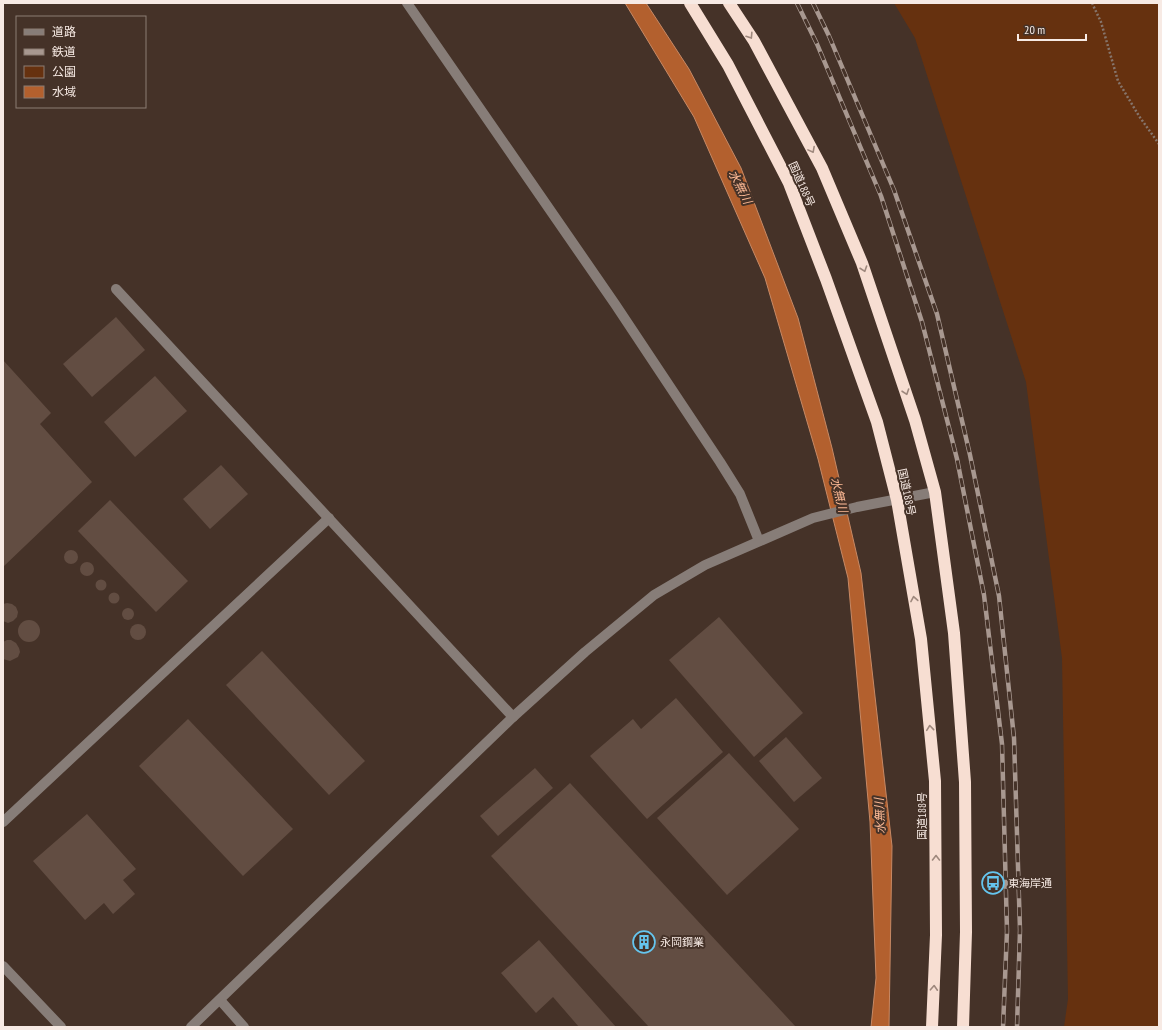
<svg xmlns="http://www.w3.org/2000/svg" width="1162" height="1030" viewBox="0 0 1162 1030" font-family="'PT Sans Narrow','Noto Sans JP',sans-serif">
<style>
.green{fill:#66310f}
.water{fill:#b3602e;stroke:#c78965}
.building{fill:#624d42}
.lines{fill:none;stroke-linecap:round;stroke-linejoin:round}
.path{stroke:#86756c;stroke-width:2.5;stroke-dasharray:2 2;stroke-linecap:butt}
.minor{stroke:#877d78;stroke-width:10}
.highway{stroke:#f7ded2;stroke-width:12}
.rail-casing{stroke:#a89890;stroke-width:4.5}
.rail{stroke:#453228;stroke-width:3;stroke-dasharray:9;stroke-linecap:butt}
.oneway{stroke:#9e887d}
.labels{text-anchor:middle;stroke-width:4;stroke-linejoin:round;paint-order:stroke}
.street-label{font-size:11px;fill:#f7eae4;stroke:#453228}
.poi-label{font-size:11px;fill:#f7eae4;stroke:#453228;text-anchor:start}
.water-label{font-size:12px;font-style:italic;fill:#fbb894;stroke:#453228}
</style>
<rect width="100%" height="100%" fill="#453228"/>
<polygon class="green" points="894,3 1159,3 1159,1027 1064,1027 1068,999 1062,658 1026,382 915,38"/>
<polygon class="water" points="625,3 646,3 689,69 741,168 798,318 832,448 861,573 892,846 889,1027 871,1027 876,978 870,822 848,578 818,459 765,278 694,117"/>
<g class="building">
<polygon points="116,317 145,350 92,397 63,364"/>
<polygon points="3,360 51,413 40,424 92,482 3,567"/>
<polygon points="155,376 187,411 135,457 104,422"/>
<polygon points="221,465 248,494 210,529 183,499"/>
<polygon points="110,500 188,581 156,612 78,531"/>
<circle cx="71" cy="557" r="7"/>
<circle cx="87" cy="569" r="7"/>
<circle cx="101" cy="585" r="5.5"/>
<circle cx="114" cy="598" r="5.5"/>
<polygon points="7,603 12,604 16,607 18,612 17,617 13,621 8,623 3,621 3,604"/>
<circle cx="128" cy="614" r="6"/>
<polygon points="719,617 803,713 754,757 669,660"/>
<circle cx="29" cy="631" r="11"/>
<circle cx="138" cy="632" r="8"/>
<polygon points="7,640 11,640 16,643 19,648 20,652 18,657 10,661 3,659 3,642"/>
<polygon points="262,651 365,761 329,795 226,685"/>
<polygon points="676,698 723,752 647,819 590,756 633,719 641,729"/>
<polygon points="188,719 293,829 243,876 139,766"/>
<polygon points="786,737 822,778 794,802 759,761"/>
<polygon points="729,753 799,829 727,895 657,818"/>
<polygon points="535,768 553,788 498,836 480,816"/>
<polygon points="570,783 796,1027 649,1027 491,856"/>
<polygon points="87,814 136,869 123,880 135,894 113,914 104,903 85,920 33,861"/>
<polygon points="539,940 616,1027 579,1027 553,997 536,1013 501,973"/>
</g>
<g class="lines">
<polyline class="path" points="1092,3 1101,22 1118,81 1139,116 1159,144"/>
<g class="minor">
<polyline points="407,3 615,304 720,462 740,494 759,541"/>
<polyline points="116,289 513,717"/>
<polyline points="3,822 329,518"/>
<polyline points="3,966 61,1027"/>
<polyline points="220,1000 244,1027"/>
<polyline points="191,1027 513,717 585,652 654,595 705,565 813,518 857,507 935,492"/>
</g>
<g class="highway">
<polyline points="690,3 728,65 789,183 826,279 877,422 897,500 921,639 935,781 936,935 932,1027"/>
<polyline points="729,3 754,41 822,168 862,263 915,420 935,492 954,633 965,782 966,932 963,1027"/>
</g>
<g class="rail-casing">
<g id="rail">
<polyline points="797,3 817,44 881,196 922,322 957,459 984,595 1002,744 1007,931 1003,1027"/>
<polyline points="813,3 829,36 894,190 937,314 970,455 999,596 1014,738 1020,930 1017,1027"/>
</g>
</g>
<use href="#rail" class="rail"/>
</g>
<defs><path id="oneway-chevron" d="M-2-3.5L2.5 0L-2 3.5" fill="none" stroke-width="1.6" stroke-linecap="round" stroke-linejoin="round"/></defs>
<g class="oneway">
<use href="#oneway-chevron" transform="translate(750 36) rotate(57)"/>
<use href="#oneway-chevron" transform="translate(812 150) rotate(62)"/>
<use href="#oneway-chevron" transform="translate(864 269) rotate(71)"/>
<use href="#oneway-chevron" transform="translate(906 392) rotate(71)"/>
<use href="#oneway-chevron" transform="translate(914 599) rotate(-100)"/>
<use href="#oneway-chevron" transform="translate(930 728) rotate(-96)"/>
<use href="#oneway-chevron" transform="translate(936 858) rotate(-90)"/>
<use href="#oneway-chevron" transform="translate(934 988) rotate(-87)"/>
</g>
<defs>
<g id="bus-ring" transform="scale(1.15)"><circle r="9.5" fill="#453228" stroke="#65c5ee" stroke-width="1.5"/><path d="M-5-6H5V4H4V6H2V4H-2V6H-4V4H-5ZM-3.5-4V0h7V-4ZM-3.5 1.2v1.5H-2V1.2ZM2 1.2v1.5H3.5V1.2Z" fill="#65c5ee"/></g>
<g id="building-ring" transform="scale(1.15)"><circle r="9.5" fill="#453228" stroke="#65c5ee" stroke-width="1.5"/><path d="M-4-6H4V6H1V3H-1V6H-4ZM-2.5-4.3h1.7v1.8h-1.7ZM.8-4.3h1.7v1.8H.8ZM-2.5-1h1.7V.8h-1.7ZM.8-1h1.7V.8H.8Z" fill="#65c5ee"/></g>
</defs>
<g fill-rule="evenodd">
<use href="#bus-ring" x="993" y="883"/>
<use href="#building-ring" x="644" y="942"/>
</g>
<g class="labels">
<g class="street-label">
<text transform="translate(802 184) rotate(66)" y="4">国道188号</text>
<text transform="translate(907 492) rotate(78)" y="4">国道188号</text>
<text transform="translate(922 816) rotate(-90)" y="4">国道188号</text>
</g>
<g class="poi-label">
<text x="1008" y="887">東海岸通</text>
<text x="660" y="946">永岡鋼業</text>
</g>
<g class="water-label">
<text transform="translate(740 187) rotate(63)" y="4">水無川</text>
<text transform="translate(839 495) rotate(76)" y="4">水無川</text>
<text transform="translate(880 816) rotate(-93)" y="4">水無川</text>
</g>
</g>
<rect width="1162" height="1030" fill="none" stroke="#f7eae4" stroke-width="8"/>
<rect x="16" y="16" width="130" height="92" fill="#453228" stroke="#8c7c73"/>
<rect x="24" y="29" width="20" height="6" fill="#877d78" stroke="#8c7c73"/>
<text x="52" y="36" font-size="12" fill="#f7eae4">道路</text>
<rect x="24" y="49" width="20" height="6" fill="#a89890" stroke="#8c7c73"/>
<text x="52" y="56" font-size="12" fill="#f7eae4">鉄道</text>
<rect x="24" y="66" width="20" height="12" fill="#66310f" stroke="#8c7c73"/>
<text x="52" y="76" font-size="12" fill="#f7eae4">公園</text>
<rect x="24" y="86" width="20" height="12" fill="#b3602e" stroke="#8c7c73"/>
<text x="52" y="96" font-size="12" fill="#f7eae4">水域</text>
<path d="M1018 34v6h68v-6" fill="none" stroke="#f7eae4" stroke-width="2"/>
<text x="1024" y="34" font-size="12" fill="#f7eae4" stroke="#453228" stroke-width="3" paint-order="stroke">20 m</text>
</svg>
